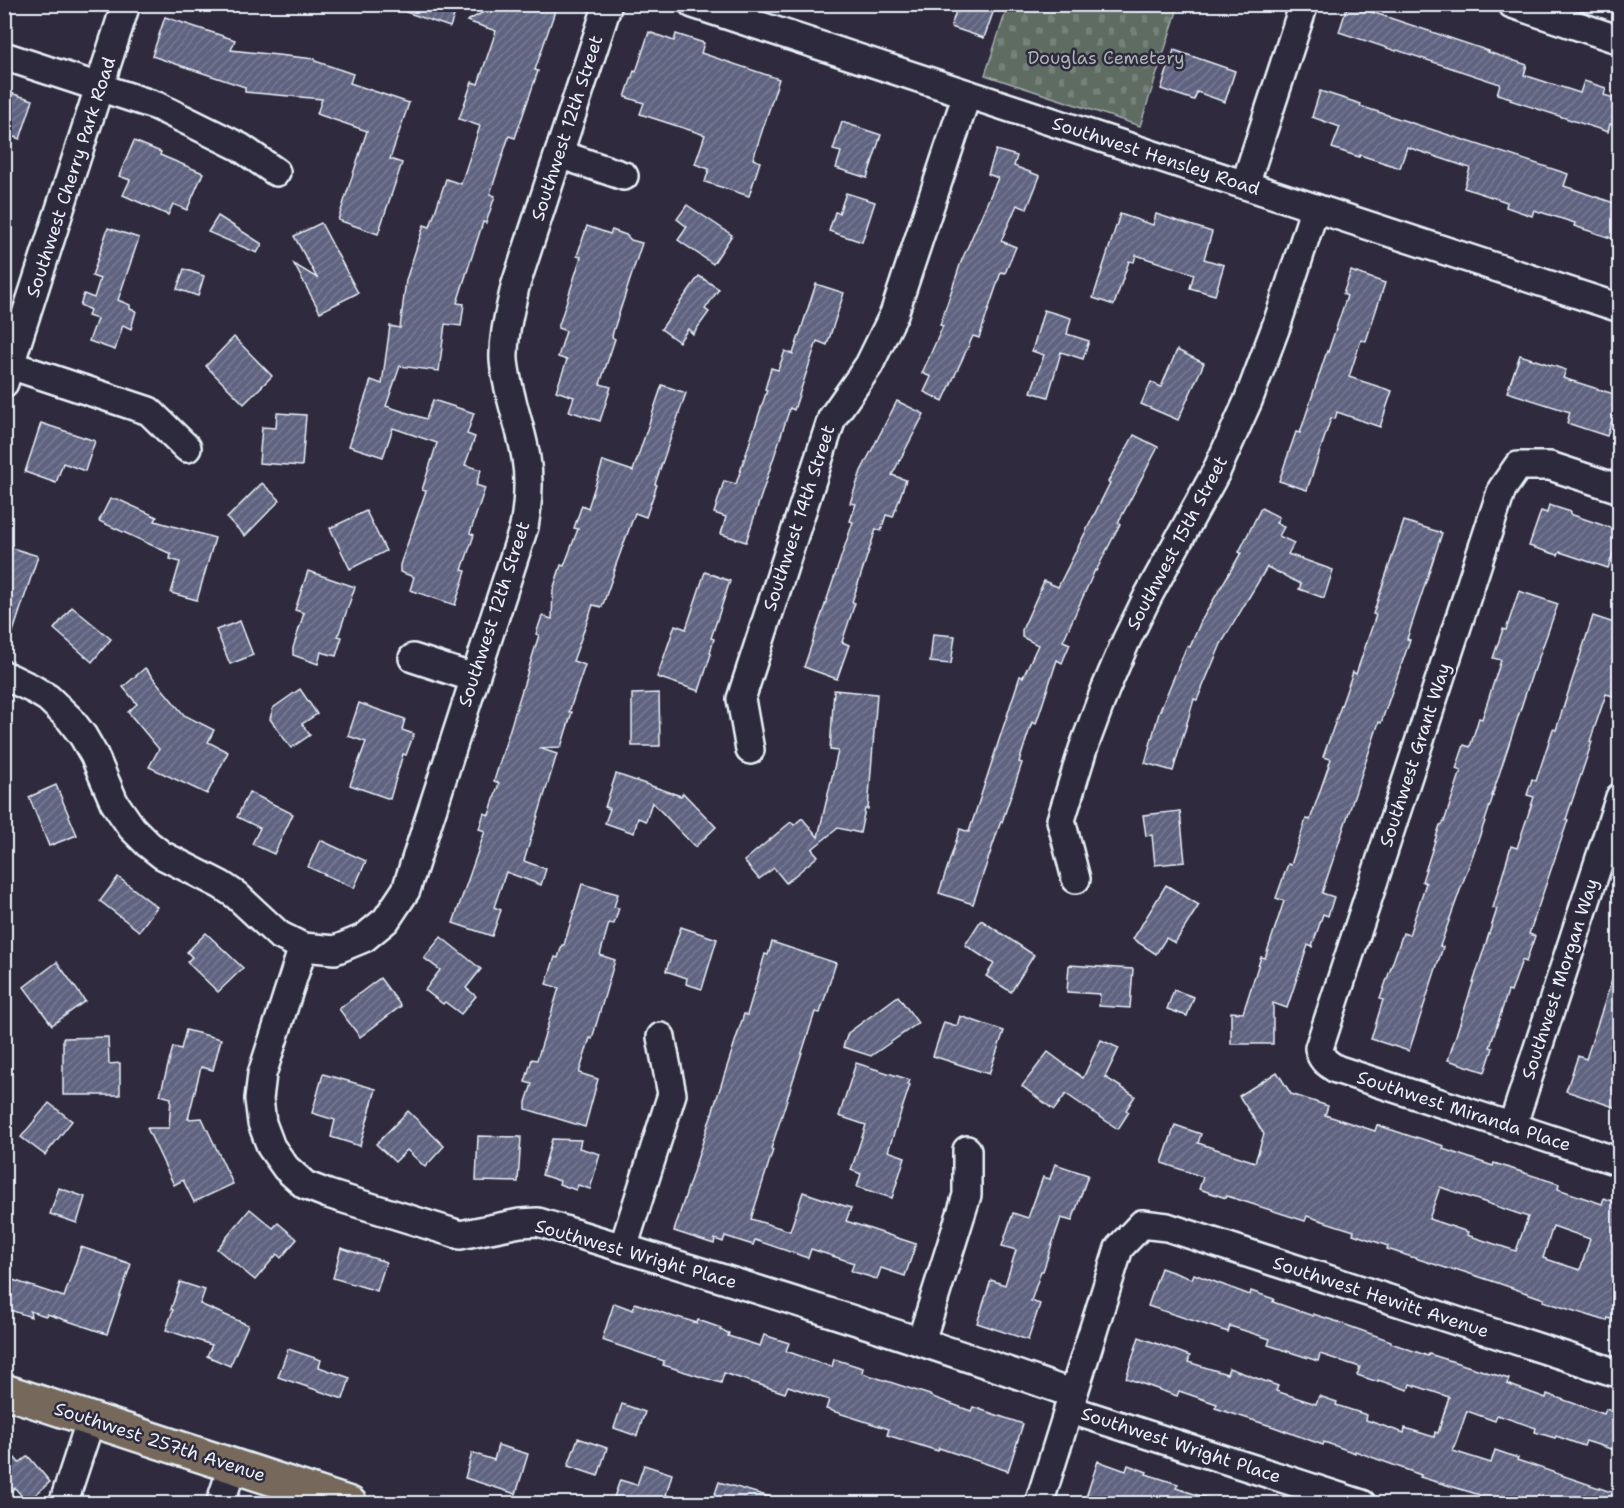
<svg xmlns="http://www.w3.org/2000/svg" width="1624" height="1508" viewBox="0 0 1624 1508" font-family="'Shantell Sans',sans-serif">
<style>
.cemetery{fill:url(#cemetery-stones);stroke:#a4aead;stroke-width:1.5}
.building{fill:url(#building-hatch);stroke:#e8f1f8;stroke-width:1.5;fill-rule:evenodd}
.lines{fill:none;stroke-linecap:round;stroke-linejoin:round}
.minor-casing{stroke:#e8f1f8;stroke-width:32}
.major-casing{stroke:#e8f1f8;stroke-width:38}
.minor{stroke:#2f2a3d;stroke-width:27}
.major{stroke:#76695c;stroke-width:33}
.labels{text-anchor:middle;stroke-width:5;stroke-linejoin:round;paint-order:stroke}
.park-label{font-size:18px;fill:#aab5b4;stroke:#2f2a3d}
.street-label{font-size:18px;fill:#e8f1f8;stroke:#2f2a3d}
</style>
<defs>
<pattern id="cemetery-stones" width="16" height="16" patternUnits="userSpaceOnUse" patternTransform="scale(1.5)"><rect width="16" height="16" fill="#5f6c62"/><path d="M2 7V4a2 2 0 0 1 4 0v3zM10 15v-3a2 2 0 0 1 4 0v3z" fill="#768179"/></pattern>
<pattern id="building-hatch" width="6" height="6" patternUnits="userSpaceOnUse" patternTransform="scale(1.5)"><rect width="6" height="6" fill="#606380"/><path d="M-1 1l2-2M0 6l6-6M5 7l2-2" fill="none" stroke="#777a93"/></pattern>
</defs>
<rect width="100%" height="100%" fill="#2f2a3d"/>
<filter id="ink" filterUnits="userSpaceOnUse"><feTurbulence type="fractalNoise" baseFrequency=".0167" numOctaves="2"/><feDisplacementMap in="SourceGraphic" scale="12" xChannelSelector="R" yChannelSelector="G"/><feConvolveMatrix kernelMatrix="1 2 1 2 8 2 1 2 1" color-interpolation-filters="sRGB"/></filter>
<g filter="url(#ink)">
<polygon class="cemetery" points="1008,5 1179,5 1140,126 985,75"/>
<g class="building">
<polygon points="394,4 458,4 450,27 394,8"/>
<polygon points="498,4 534,4 555,11 535,70 538,71 515,138 509,136 490,194 495,196 486,223 483,222 457,303 464,304 461,326 445,324 439,371 400,366 386,406 426,419 433,400 474,413 467,434 475,437 465,465 481,470 476,485 485,488 470,533 474,535 462,570 466,571 455,605 410,590 414,577 400,572 400,565 426,491 422,490 437,443 393,428 383,457 349,446 371,380 382,384 390,326 400,328 406,280 424,225 430,227 446,179 461,184 480,126 459,119 472,82 478,84 496,31 467,21"/>
<polygon points="958,4 996,4 984,38 951,27"/>
<polygon points="1348,4 1489,51 1488,52 1527,65 1524,75 1580,93 1584,81 1606,88 1604,95 1620,100 1620,127 1610,124 1608,132 1510,100 1511,98 1497,94 1500,84 1397,50 1396,51 1339,32"/>
<polygon points="165,17 235,40 231,50 315,59 315,61 353,74 350,83 409,103 390,159 402,163 378,234 338,220 367,131 317,114 322,99 245,92 245,87 152,56"/>
<polygon points="649,32 674,41 676,34 704,43 701,53 779,79 753,159 760,162 749,196 705,182 709,169 695,164 705,135 640,114 644,103 625,97 634,71 636,72"/>
<polygon points="1174,50 1235,71 1225,102 1197,92 1194,100 1161,89"/>
<polygon points="4,91 33,100 20,139 4,134"/>
<polygon points="1320,91 1361,104 1360,106 1568,174 1564,186 1620,205 1620,241 1574,226 1575,223 1534,210 1532,216 1506,207 1507,202 1464,188 1470,168 1407,147 1400,168 1360,155 1359,157 1332,148 1340,127 1312,117"/>
<polygon points="842,122 881,135 867,178 836,168 841,152 833,150"/>
<polygon points="134,141 161,152 160,155 203,173 187,210 173,204 168,215 123,195 130,180 119,176"/>
<polygon points="996,150 1017,156 1014,166 1040,176 1027,209 1017,205 1001,241 1016,247 1005,273 1001,272 979,338 973,336 943,401 924,392 931,377 922,373 943,326 940,325 961,262 998,178 988,174"/>
<polygon points="846,193 875,202 862,242 829,231 835,212 839,213"/>
<polygon points="687,205 732,235 713,264 678,240 687,227 677,219"/>
<polygon points="1120,214 1153,225 1156,214 1212,232 1204,259 1224,265 1215,295 1190,288 1194,274 1136,255 1134,262 1129,261 1114,305 1093,298"/>
<polygon points="218,216 262,244 257,253 208,232"/>
<polygon points="321,223 358,293 320,312 294,264 317,278 294,236"/>
<polygon points="587,226 610,234 612,230 626,235 631,240 642,243 613,332 612,337 615,339 600,384 611,387 600,421 569,411 574,397 556,391 567,360 558,357 566,331 558,328 581,257 577,256"/>
<polygon points="108,228 139,238 118,300 130,305 130,309 136,311 131,329 123,325 115,350 89,341 97,319 88,316 90,310 80,305 84,294 94,298 100,279 92,276"/>
<polygon points="184,269 204,276 198,296 177,289"/>
<polygon points="1351,271 1385,283 1366,341 1361,340 1349,377 1392,391 1380,427 1337,412 1335,419 1331,418 1307,490 1279,481 1296,432 1300,433 1327,351 1328,352 1347,296 1343,294"/>
<polygon points="699,276 719,289 705,309 709,312 693,334 688,329 679,342 661,329"/>
<polygon points="816,284 844,293 827,345 817,341 794,410 790,408 746,542 721,534 726,517 714,513 724,481 736,484 767,390 765,389 771,368 778,370 785,351 793,354"/>
<polygon points="1044,310 1071,318 1067,334 1089,341 1083,359 1061,352 1048,397 1031,392 1044,355 1032,351"/>
<polygon points="234,337 272,376 244,404 206,366"/>
<polygon points="1177,350 1204,363 1178,420 1141,404 1151,382 1161,387"/>
<polygon points="1520,355 1566,370 1563,378 1620,396 1607,436 1567,423 1570,412 1507,392"/>
<polygon points="662,385 686,393 655,484 657,485 646,517 635,513 614,570 615,570 602,607 593,605 573,661 585,665 569,712 572,712 561,747 539,748 557,754 524,861 546,869 541,885 506,872 494,907 501,910 492,936 453,923 485,831 479,829 484,813 489,815 499,783 494,781 539,635 536,634 542,616 552,619 553,590 561,565 564,566 578,529 574,528 582,505 588,508 603,461 633,471"/>
<polygon points="897,401 924,414 892,475 906,480 893,517 886,515 881,531 876,529 852,602 855,603 842,642 849,645 837,679 804,667 853,522 850,521 856,504 850,503 861,471"/>
<polygon points="277,413 306,415 302,466 259,463 262,427 276,428"/>
<polygon points="41,423 95,441 85,471 63,463 56,483 25,472"/>
<polygon points="1134,435 1158,447 1118,523 1120,524 1096,571 1095,570 1063,641 1070,644 1062,663 1057,660 1036,724 1032,722 1019,762 1022,763 1002,822 1001,821 973,904 939,893 960,829 969,832 1020,676 1023,677 1038,645 1022,637 1022,630 1044,581 1058,587 1110,483 1108,482"/>
<polygon points="262,483 280,500 245,536 227,518"/>
<polygon points="110,499 117,499 157,517 155,521 215,538 197,600 171,593 180,562 170,559 171,554 99,521"/>
<polygon points="1549,505 1571,512 1570,514 1620,531 1620,535 1608,568 1560,552 1558,555 1529,546 1541,511 1547,513"/>
<polygon points="1261,508 1279,517 1276,523 1284,527 1279,536 1294,543 1288,554 1333,570 1324,598 1299,589 1301,584 1267,567 1221,644 1197,700 1194,699 1173,771 1145,763 1159,713 1187,646 1190,647 1201,621 1241,553 1239,552"/>
<polygon points="366,511 386,551 350,569 330,528"/>
<polygon points="1404,521 1442,533 1407,639 1410,640 1381,723 1379,722 1322,893 1334,897 1328,916 1323,914 1312,947 1308,945 1287,1008 1273,1003 1273,1044 1231,1044 1231,1012 1243,1013 1261,957 1265,958 1284,901 1276,898 1288,864 1291,865 1306,819 1310,820 1331,759 1323,757 1353,672 1356,674 1376,615 1373,614"/>
<polygon points="9,547 38,556 8,647 4,646 4,559"/>
<polygon points="308,571 355,587 338,636 342,637 336,656 321,652 318,664 293,655 293,648 304,613 295,610"/>
<polygon points="705,572 730,581 711,638 714,639 710,653 711,654 699,691 657,677 675,625 686,629"/>
<polygon points="1519,591 1558,604 1534,671 1533,671 1492,796 1493,796 1485,821 1440,946 1443,947 1409,1051 1371,1039 1383,1000 1380,999 1403,933 1409,935 1426,883 1422,881 1440,825 1441,825 1444,822 1461,771 1456,769 1464,745 1470,747 1479,718 1482,719 1501,660 1493,658 1503,629 1506,630"/>
<polygon points="72,607 111,639 92,662 54,629"/>
<polygon points="1593,616 1620,625 1620,677 1613,696 1606,694 1590,741 1592,742 1566,819 1568,820 1529,934 1535,936 1526,962 1522,960 1511,992 1508,991 1490,1047 1493,1048 1485,1072 1448,1060 1497,909 1493,908 1511,846 1517,848 1534,797 1527,795 1532,779 1536,781 1553,729 1556,730"/>
<polygon points="240,621 253,655 230,664 216,630"/>
<polygon points="933,634 955,636 951,664 930,662"/>
<polygon points="145,668 184,715 214,730 208,742 228,752 207,794 149,767 159,749 128,712 137,704 123,687"/>
<polygon points="300,689 317,714 302,724 310,735 291,748 270,719 273,708"/>
<polygon points="834,690 877,694 868,809 865,809 860,833 838,828 812,849 818,856 786,883 774,868 759,879 744,861 791,822 794,825 802,818 818,837 838,751 830,750"/>
<polygon points="659,693 660,746 632,746 632,694"/>
<polygon points="359,703 405,719 402,730 414,734 406,755 403,754 390,799 350,785 366,742 348,736"/>
<polygon points="616,774 681,796 683,793 716,827 695,847 652,802 646,821 638,818 634,833 605,823 610,809 605,807"/>
<polygon points="56,785 77,835 49,846 29,797"/>
<polygon points="249,792 293,814 274,854 252,844 260,828 237,817"/>
<polygon points="1180,811 1185,862 1155,865 1152,835 1146,836 1143,815"/>
<polygon points="320,840 366,861 354,888 308,867"/>
<polygon points="118,877 157,907 139,931 100,901"/>
<polygon points="582,884 618,894 614,907 619,908 614,924 609,923 600,955 615,960 592,1039 590,1038 579,1073 598,1079 585,1127 526,1109 526,1102 532,1084 525,1082 532,1059 537,1060 559,988 546,984 555,957 558,958 562,945 564,945"/>
<polygon points="1166,885 1199,905 1175,943 1166,938 1156,954 1133,939"/>
<polygon points="981,920 1034,955 1011,992 986,976 994,964 965,945"/>
<polygon points="681,927 717,939 702,989 686,984 687,978 666,971"/>
<polygon points="206,933 243,968 218,992 187,962 192,957 187,952"/>
<polygon points="441,937 481,969 466,988 476,996 461,1014 445,1002 443,1004 425,990 440,970 424,958"/>
<polygon points="772,942 836,963 820,1013 815,1012 771,1149 773,1150 751,1219 790,1231 803,1192 851,1208 846,1221 916,1244 905,1276 881,1268 877,1279 851,1271 854,1263 811,1249 808,1258 755,1240 753,1245 725,1236 723,1242 715,1239 714,1244 674,1231 744,1014 747,1015 765,954 768,955"/>
<polygon points="57,962 85,1001 52,1025 24,987"/>
<polygon points="1069,965 1133,969 1130,1008 1099,1006 1100,994 1067,992"/>
<polygon points="1616,968 1620,968 1620,1109 1566,1091 1578,1056 1586,1059"/>
<polygon points="380,978 401,1006 360,1037 339,1009"/>
<polygon points="1174,990 1194,997 1187,1016 1167,1009"/>
<polygon points="898,996 918,1023 871,1056 843,1047 848,1033"/>
<polygon points="960,1016 1004,1031 989,1074 933,1056 944,1022 957,1026"/>
<polygon points="186,1030 221,1039 213,1070 201,1067 188,1119 202,1118 233,1184 194,1202 183,1180 174,1185 147,1128 169,1128 171,1098 160,1095 173,1047 181,1049"/>
<polygon points="108,1037 109,1064 120,1063 120,1095 63,1095 63,1038"/>
<polygon points="1101,1040 1119,1048 1105,1077 1135,1096 1126,1110 1129,1112 1118,1129 1066,1094 1054,1110 1022,1086 1048,1052 1083,1078"/>
<polygon points="856,1063 910,1080 908,1084 910,1085 888,1151 905,1157 892,1198 857,1187 861,1174 851,1170 866,1125 839,1116"/>
<path d="M1277 1072 1291 1094 1328 1106 1325 1115 1375 1131 1377 1125 1416 1138V1137L1444 1146 1443 1149 1493 1166 1494 1163 1559 1184 1558 1189 1602 1204 1604 1198 1620 1204V1278L1615 1290 1620 1292V1322L1608 1318 1607 1321 1571 1310 1543 1301 1544 1299 1495 1282 1455 1269V1271L1387 1249 1388 1246 1353 1234 1354 1231 1307 1216 1305 1221 1227 1196 1226 1198 1199 1189 1203 1177 1162 1163 1175 1125 1201 1134 1198 1143 1255 1162 1264 1134 1239 1096ZM1440 1187 1528 1217 1516 1251 1467 1235 1468 1232 1429 1219ZM1553 1226 1590 1239 1580 1270 1543 1258Z"/>
<polygon points="323,1074 376,1089 360,1146 331,1137 335,1120 312,1113"/>
<polygon points="49,1103 72,1121 45,1155 21,1137"/>
<polygon points="408,1111 444,1146 425,1167 407,1150 395,1162 376,1144"/>
<polygon points="478,1136 521,1137 518,1182 476,1181"/>
<polygon points="552,1139 581,1140 579,1148 600,1154 590,1189 578,1185 576,1190 559,1184 560,1181 542,1175"/>
<polygon points="1055,1164 1088,1175 1072,1221 1061,1218 1043,1271 1041,1271 1031,1301 1040,1304 1028,1340 977,1323 991,1280 1005,1285 1016,1250 1002,1246 1013,1213 1028,1218 1043,1177 1050,1179"/>
<polygon points="59,1188 85,1197 77,1223 50,1214"/>
<polygon points="250,1209 273,1228 278,1223 297,1239 281,1258 277,1254 255,1280 217,1249"/>
<polygon points="81,1247 131,1264 107,1334 47,1314 46,1316 30,1311 31,1317 4,1308 4,1277 64,1297"/>
<polygon points="341,1248 386,1262 377,1291 333,1278"/>
<polygon points="1161,1268 1192,1279 1194,1274 1250,1295 1251,1291 1274,1299 1273,1302 1313,1316 1313,1314 1332,1320 1391,1341 1391,1343 1428,1356 1429,1354 1509,1379 1507,1384 1546,1398 1547,1394 1604,1414 1606,1409 1620,1414 1620,1433 1614,1450 1586,1441 1584,1446 1556,1436 1555,1438 1535,1432 1536,1428 1497,1415 1495,1421 1467,1411 1453,1451 1491,1463 1495,1450 1518,1458 1517,1460 1620,1495 1620,1503 1497,1503 1479,1497 1480,1495 1420,1477 1421,1475 1355,1451 1355,1453 1324,1442 1323,1445 1274,1427 1215,1408 1217,1404 1179,1391 1177,1396 1126,1378 1139,1337 1190,1356 1188,1362 1227,1374 1229,1368 1278,1386 1276,1391 1316,1404 1319,1396 1337,1402 1336,1405 1367,1415 1366,1420 1404,1433 1405,1428 1434,1437 1435,1432 1438,1433 1449,1397 1410,1384 1408,1390 1378,1380 1378,1382 1357,1375 1360,1367 1320,1354 1318,1361 1268,1345 1270,1339 1230,1326 1228,1332 1148,1306"/>
<polygon points="180,1282 205,1290 200,1304 248,1325 230,1366 207,1356 212,1345 166,1330 173,1310 171,1309"/>
<polygon points="614,1303 633,1310 635,1303 677,1318 678,1317 697,1323 698,1320 721,1328 720,1330 729,1333 728,1336 760,1346 764,1335 789,1343 786,1351 832,1367 834,1359 863,1368 862,1373 930,1395 930,1396 971,1411 973,1407 1023,1424 1008,1471 939,1448 938,1451 887,1435 889,1429 826,1409 829,1400 788,1386 785,1393 724,1373 721,1383 663,1365 664,1361 602,1340"/>
<polygon points="288,1349 321,1360 319,1367 350,1378 343,1399 278,1377"/>
<polygon points="622,1404 645,1412 637,1436 614,1428"/>
<polygon points="578,1438 607,1448 598,1476 568,1466"/>
<polygon points="498,1445 528,1454 516,1494 465,1478 472,1453 494,1460"/>
<polygon points="28,1456 50,1482 27,1502 15,1488 4,1497 4,1468 15,1458 19,1463"/>
<polygon points="1098,1461 1126,1471 1128,1465 1147,1472 1146,1474 1178,1484 1176,1488 1213,1500 1212,1503 1095,1503 1085,1500"/>
<polygon points="644,1465 672,1474 666,1495 682,1500 681,1503 612,1503 620,1480 637,1485"/>
<polygon points="719,1482 777,1499 776,1503 712,1503"/>
</g>
<g class="lines">
<g class="minor-casing">
<g id="minor">
<polyline points="693,4 1620,308"/>
<polyline points="1512,4 1620,40"/>
<polyline points="4,56 157,106 240,147 276,172"/>
<polyline points="559,154 624,176"/>
<polyline points="1245,185 1304,4"/>
<polyline points="10,365 149,411 187,448"/>
<polyline points="4,383 126,4"/>
<path d="M1620 489 1550 466H1518L1502 489 1319 1048C1321 1060 1327 1063 1336 1069L1620 1162"/>
<polyline points="413,658 474,678"/>
<path d="M4 675 33 689 48 698 70 719 83 736 94 755 114 802 132 828 148 844 162 855 221 885 236 895 279 935 303 947 335 950 364 938 386 920 406 890 524 527C528 504 530 481 526 458 521 425 507 394 504 360 503 335 510 311 515 287L608 4"/>
<polyline points="750,750 741,699 832,418 869,365 894,314 967,94"/>
<polyline points="1076,879 1061,820 1083,749 1105,690 1126,641 1148,596 1216,472 1248,401 1277,324 1315,208"/>
<path d="M303 947 262 1074 259 1099 262 1123 271 1147 286 1168 305 1185 328 1194 451 1232 460 1235 520 1223 538 1222C718 1277 896 1331 1073 1394"/>
<polyline points="1512,1127 1620,797"/>
<polyline points="623,1248 672,1094 661,1037"/>
<polyline points="921,1341 967,1195 967,1150"/>
<polyline points="1068,1409 1362,1504"/>
<polyline points="63,1504 91,1419"/>
<polyline points="220,1504 233,1465"/>
<polyline points="1039,1504 1119,1248 1142,1224 1167,1227 1620,1374"/>
</g>
</g>
<g class="major-casing">
<polyline id="major" points="4,1391 350,1504"/>
</g>
<use href="#minor" class="minor"/>
<use href="#major" class="major"/>
</g>
</g>
<g class="labels">
<g class="park-label">
<text x="1106" y="64">Douglas Cemetery</text>
</g>
<g class="street-label">
<text transform="translate(567 128) rotate(-72)" y="6">Southwest 12th Street</text>
<text transform="translate(1156 156) rotate(18)" y="6">Southwest Hensley Road</text>
<text transform="translate(71 177) rotate(-72)" y="6">Southwest Cherry Park Road</text>
<text transform="translate(799 518) rotate(-72)" y="6">Southwest 14th Street</text>
<text transform="translate(1177 543) rotate(-62)" y="6">Southwest 15th Street</text>
<text transform="translate(494 614) rotate(-72)" y="6">Southwest 12th Street</text>
<text transform="translate(1415 755) rotate(-72)" y="6">Southwest Grant Way</text>
<text transform="translate(1560 979) rotate(-72)" y="6">Southwest Morgan Way</text>
<text transform="translate(1464 1111) rotate(18)" y="6">Southwest Miranda Place</text>
<text transform="translate(636 1254) rotate(16)" y="6">Southwest Wright Place</text>
<text transform="translate(1381 1297) rotate(18)" y="6">Southwest Hewitt Avenue</text>
<text transform="translate(160 1442) rotate(18)" y="6">Southwest 257th Avenue</text>
<text transform="translate(1181 1445) rotate(18)" y="6">Southwest Wright Place</text>
</g>
</g>
<rect width="1624" height="1508" fill="none" stroke="#2f2a3d" stroke-width="24"/>
<rect x="12" y="12" width="1600" height="1484" fill="none" stroke="#e8f1f8" stroke-width="2" filter="url(#ink)"/>
</svg>
